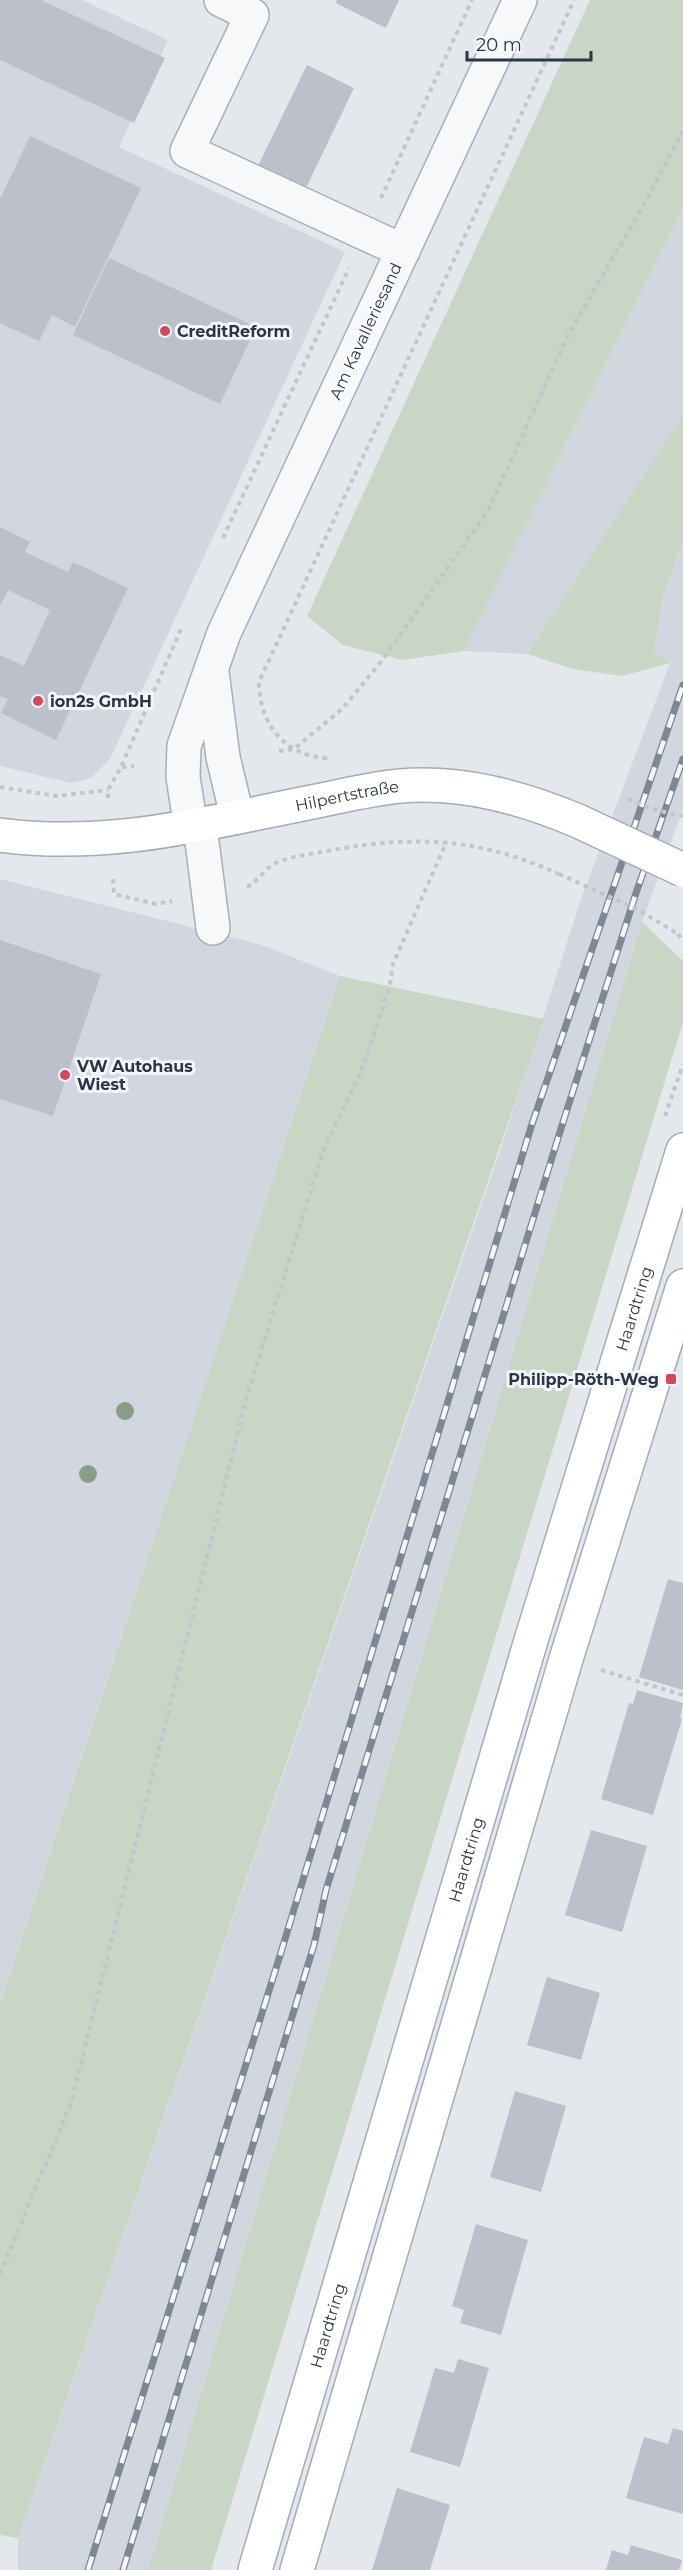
<svg xmlns="http://www.w3.org/2000/svg" width="683" height="2570" viewBox="0 0 683 2570" font-family="Montserrat,sans-serif">
<style>
.built{fill:#d2d6de}
.green{fill:#c9d6c5}
.building{fill:#bbc0ca}
.lines{fill:none;stroke-linecap:round;stroke-linejoin:round}
.minor-casing{stroke:#a9aeb7;stroke-width:36}
.major-casing{stroke:#a3acb8;stroke-width:36}
.path{stroke:#c2c5cb;stroke-width:4;stroke-dasharray:4.5 4.5;stroke-linecap:butt}
.minor{stroke:#f7f8fa;stroke-width:33}
.major{stroke:#fff;stroke-width:33}
.rail-casing{stroke:#7d8796;stroke-width:7}
.rail{stroke:#f4f6f9;stroke-width:4.5;stroke-dasharray:14;stroke-linecap:butt}
.major-bridge-casing{stroke:#a3acb8;stroke-width:36;stroke-linecap:butt}
.path-bridge{stroke:#c2c5cb;stroke-width:4;stroke-dasharray:4.5 4.5;stroke-linecap:butt}
.major-bridge{stroke:#fff;stroke-width:33}
.tree{fill:#8a9d89}
.poi-dot{fill:#d2485f;stroke:#f4f6f9;stroke-width:2}
.labels{text-anchor:middle;stroke-width:6;stroke-linejoin:round;paint-order:stroke}
.poi-label{font-size:16px;font-weight:bold;fill:#2b3545;stroke:#f4f6f9;text-anchor:start}
.street-label{font-size:16px;fill:#2b3545;stroke:#f4f6f9}
</style>
<rect width="100%" height="100%" fill="#e4e7ec"/>
<g class="built">
<polygon points="0,0 82,0 168,40 119,147 345,252 110,759 91,778 71,783 0,766"/>
<polygon points="683,209 683,414 527,654 463,651"/>
<polygon points="683,541 683,809 642,922 148,2570 18,2570 18,2538 503,1142 581,899 670,663 654,651 663,596"/>
<polygon points="0,879 262,945 340,976 0,2005"/>
</g>
<g class="green">
<polygon points="590,0 683,0 683,209 463,651 403,660 343,645 307,616"/>
<polygon points="683,414 683,541 663,596 654,651 670,663 622,676 573,669 527,654"/>
<polygon points="642,922 683,961 683,1022 211,2570 148,2570"/>
<polygon points="340,976 544,1019 18,2538 0,2535 0,2005"/>
</g>
<g class="building">
<polygon points="0,0 41,0 165,58 134,123 0,60"/>
<polygon points="337,0 399,0 386,28 336,3"/>
<polygon points="307,65 354,88 306,188 258,166"/>
<polygon points="30,136 141,188 75,327 52,315 39,341 0,323 0,199"/>
<polygon points="109,258 256,327 220,404 73,335"/>
<polygon points="0,527 30,542 25,552 68,572 73,562 128,588 56,740 1,713 8,699 0,696 0,655 24,666 50,610 8,590 0,606"/>
<polygon points="0,940 101,974 53,1116 0,1099"/>
<polygon points="668,1579 683,1583 683,1690 639,1677"/>
<polygon points="637,1690 683,1703 680,1718 682,1719 653,1815 601,1799 629,1703 633,1704"/>
<polygon points="591,1830 647,1846 622,1932 565,1915"/>
<polygon points="547,1977 600,1993 581,2060 527,2045"/>
<polygon points="515,2091 566,2106 541,2192 490,2177"/>
<polygon points="476,2224 528,2240 501,2335 460,2323 464,2310 452,2306"/>
<polygon points="458,2359 489,2368 460,2467 410,2452 435,2368 454,2373"/>
<polygon points="673,2428 683,2431 683,2514 626,2498 644,2437 668,2444"/>
<polygon points="397,2488 450,2505 430,2570 372,2570"/>
<polygon points="631,2545 682,2560 679,2570 606,2570 612,2550 628,2555"/>
</g>
<g class="lines">
<g class="minor-casing">
<g id="minor">
<polyline points="221,0 252,15 187,151 403,251"/>
<polyline points="212,672 223,757 237,816"/>
<polyline points="200,826 213,928"/>
<path id="s1" d="M191 828 183 777 184 746 224 633 520 0"/>
</g>
</g>
<g class="major-casing">
<g id="major">
<path id="s2" d="M0 835C107 849 198 825 302 804 335 798 367 789 400 786 462 781 521 797 578 821"/>
<path id="s3" d="M255 2570 532 1637 683 1150"/>
<polyline points="297,2570 566,1659 683,1286"/>
</g>
</g>
<g class="path">
<polyline points="381,198 472,0"/>
<polyline points="223,538 349,268"/>
<polyline points="279,751 294,749 342,709 380,663 488,511 568,335 646,201 683,131"/>
<path d="M327 758C284 756 259 723 259 682L574 0"/>
<polyline points="122,767 134,766"/>
<polyline points="0,787 56,796 108,790"/>
<polyline points="108,798 108,790 121,767 182,627"/>
<polyline points="113,879 114,894 156,904 172,901"/>
<path d="M247 887C258 882 265 867 278 862 294 855 314 854 332 850 418 835 479 838 559 874"/>
<polyline points="678,934 683,941"/>
<polyline points="665,1116 683,1064"/>
<polyline points="601,1670 683,1695"/>
<polyline points="0,2274 71,2103 246,1399 323,1151 361,1072 390,985 393,964 446,843"/>
</g>
<use href="#minor" class="minor"/>
<use href="#major" class="major"/>
<g class="rail-casing">
<g id="rail">
<polyline points="88,2570 282,1949 531,1127 683,685"/>
<polyline points="123,2570 314,1945 326,1890 559,1135 636,893 683,759"/>
</g>
</g>
<use href="#rail" class="rail"/>
<g class="major-bridge-casing">
<polyline id="major-bridge" points="578,821 683,870"/>
</g>
<g class="path-bridge">
<polyline points="628,799 652,809 683,816"/>
<polyline points="559,874 639,910 678,934"/>
</g>
<use href="#major-bridge" class="major-bridge"/>
</g>
<g class="tree">
<circle cx="125" cy="1411" r="9"/>
<circle cx="88" cy="1474" r="9"/>
</g>
<g class="poi-dot">
<circle cx="165" cy="331" r="6"/>
<circle cx="38" cy="701" r="6"/>
<circle cx="65" cy="1075" r="6"/>
<rect x="665" y="1373" width="12" height="12" rx="3"/>
</g>
<g class="labels">
<g class="poi-label">
<text x="177" y="337">CreditReform</text>
<text x="50" y="707">ion2s GmbH</text>
<text x="77" y="1072">VW Autohaus<tspan x="77" dy="18">Wiest</tspan></text>
<text x="659" y="1385" text-anchor="end">Philipp-Röth-Weg</text>
</g>
<g class="street-label">
<text dy="6" stroke="none"><textPath href="#s1" startOffset="536">Am Kavalleriesand</textPath></text>
<text dy="6" stroke="none"><textPath href="#s2" startOffset="351">Hilpertstraße</textPath></text>
<text dy="6" stroke="none"><textPath href="#s3" startOffset="1317">Haardtring</textPath></text>
<text dy="6" stroke="none"><textPath href="#s3" startOffset="741">Haardtring</textPath></text>
<text dy="6" stroke="none"><textPath href="#s3" startOffset="255">Haardtring</textPath></text>
</g>
</g>
<path d="M467 51v9h124v-9" fill="none" stroke="#2b3545" stroke-width="3"/>
<text x="476" y="51" font-size="18" fill="#2b3545" stroke="#f4f6f9" stroke-width="4.5" paint-order="stroke">20 m</text>
</svg>
